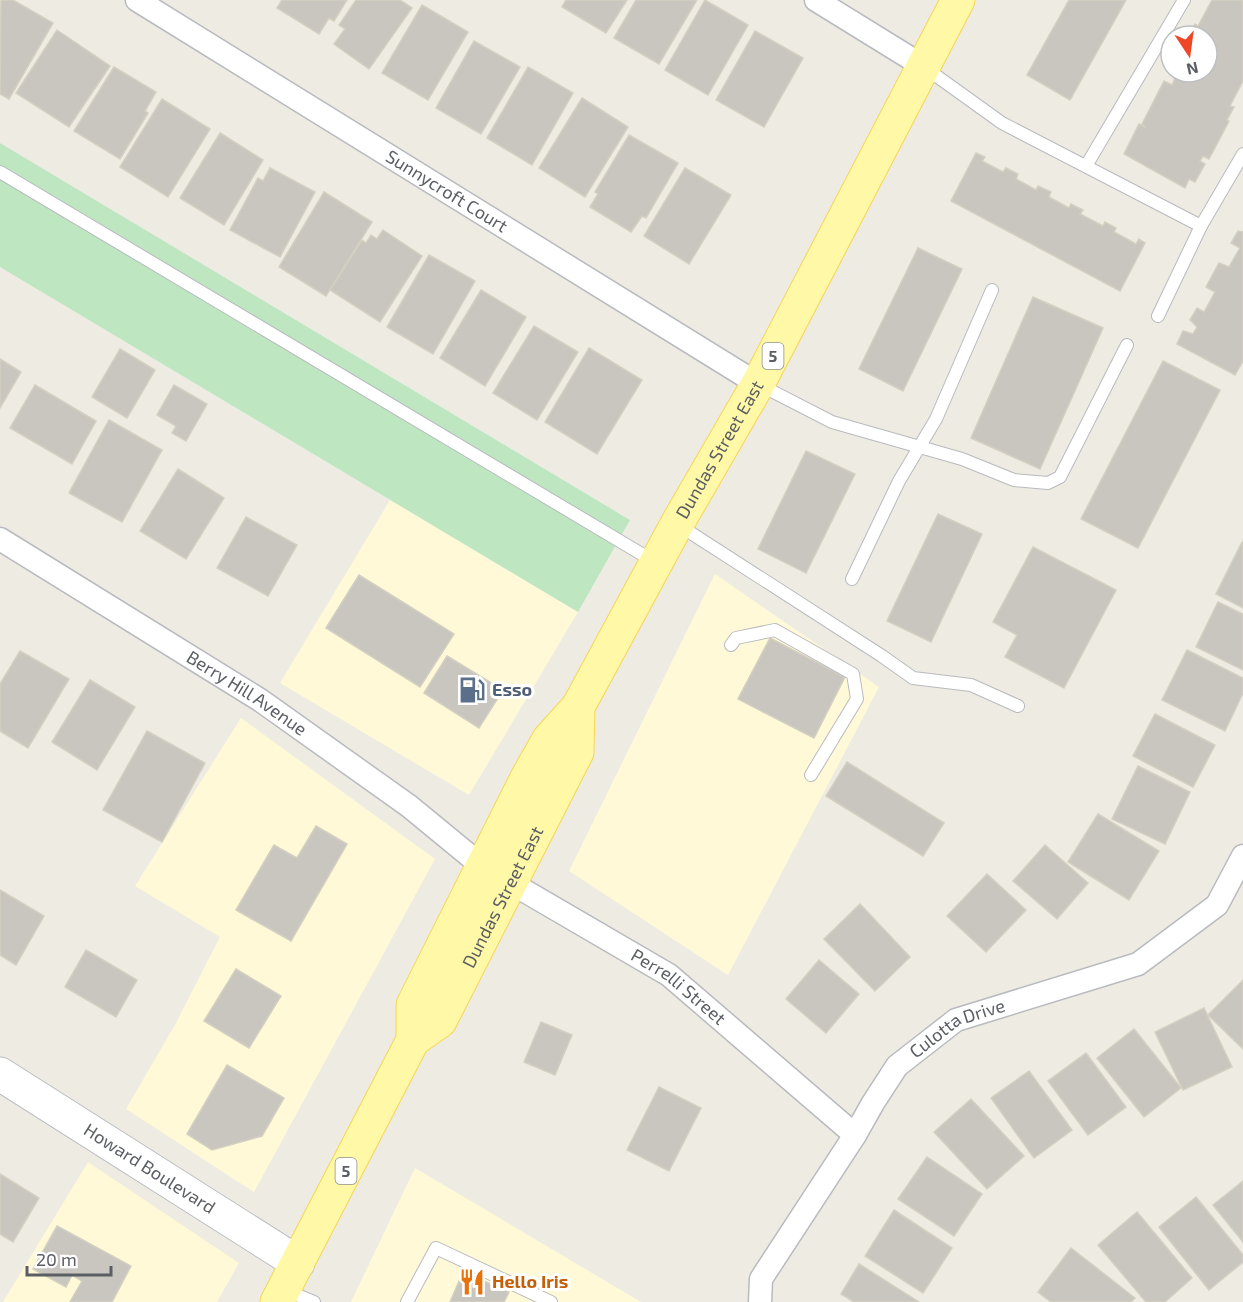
<svg xmlns="http://www.w3.org/2000/svg" width="1243" height="1302" viewBox="0 0 1243 1302" font-family="'Exo 2',sans-serif">
<style>
.commercial{fill:#fff9d7}
.green{fill:#bee7c1}
.building{fill:#c9c6c0;stroke:#d3cfc1;stroke-width:1.5}
.lines{fill:none;stroke-linecap:round;stroke-linejoin:round}
.lane-casing{stroke:#b8babf;stroke-width:14}
.street-casing{stroke:#b8babf;stroke-width:25}
.secondary-casing{stroke:#b8bbc1;stroke-width:35}
.primary-casing{stroke:#f6d554;stroke-width:35}
.lane{stroke:#fff;stroke-width:12}
.street{stroke:#fff;stroke-width:22}
.secondary{stroke:#fff;stroke-width:33}
.primary{stroke:#fff8a7;stroke-width:33}
.labels{text-anchor:middle;stroke-width:6;stroke-linejoin:round;paint-order:stroke}
.shield{fill:#fff;stroke:#8c8e92;stroke-width:1.5}
.shield-label{font-size:16px;font-weight:bold;fill:#5b5e64}
.street-label{font-size:18px;fill:#5b5e64;stroke:#fff}
.service-label{font-size:18px;font-weight:bold;fill:#4e5e75;stroke:#fff;text-anchor:start}
.food-label{font-size:18px;font-weight:bold;fill:#c56008;stroke:#fff;text-anchor:start}
</style>
<rect width="100%" height="100%" fill="#eeece2"/>
<g class="commercial">
<polygon points="390,500 578,612 469,795 280,683"/>
<polygon points="715,574 879,687 728,975 569,871"/>
<polygon points="241,718 435,859 254,1192 126,1109 176,1023 220,937 135,886"/>
<polygon points="88,1162 239,1263 217,1302 3,1302"/>
<polygon points="415,1168 641,1302 351,1302"/>
</g>
<polygon class="green" points="0,143 630,520 578,612 0,267"/>
<g class="building">
<polygon points="1,0 13,0 53,23 9,99 0,94"/>
<polygon points="282,0 347,0 334,21 329,18 319,34 277,8"/>
<polygon points="356,0 400,0 412,8 369,69 334,44 345,29 339,25"/>
<polygon points="566,0 627,0 606,33 562,7"/>
<polygon points="636,0 697,0 659,64 614,38"/>
<polygon points="705,0 748,25 708,95 665,70"/>
<polygon points="1069,0 1126,0 1070,100 1027,75"/>
<polygon points="1212,0 1243,0 1243,81 1230,106 1234,107 1227,120 1229,121 1209,159 1203,156 1200,161 1205,164 1195,182 1189,179 1185,188 1124,154 1139,124 1145,127 1142,124 1164,81 1172,85 1178,72 1207,72 1207,36 1189,36 1195,24 1198,26"/>
<polygon points="422,5 468,32 428,100 382,73"/>
<polygon points="57,30 110,66 69,127 16,93"/>
<polygon points="755,31 803,58 764,127 716,100"/>
<polygon points="474,41 520,67 481,134 436,108"/>
<polygon points="114,67 156,92 145,111 148,113 120,159 74,131"/>
<polygon points="528,67 573,93 532,165 487,138"/>
<polygon points="582,98 628,127 585,197 539,168"/>
<polygon points="162,99 210,129 168,197 120,167"/>
<polygon points="220,133 263,160 224,225 180,198"/>
<polygon points="629,135 678,163 646,218 642,216 631,232 590,207 598,194 595,192"/>
<polygon points="976,153 985,157 982,161 1003,172 1006,168 1018,174 1016,179 1036,190 1038,186 1051,192 1049,197 1069,208 1071,204 1083,210 1080,214 1103,226 1105,222 1116,228 1114,232 1136,244 1139,239 1145,243 1120,291 951,201"/>
<polygon points="270,168 315,192 280,257 230,230 258,178 263,181"/>
<polygon points="685,168 731,195 689,264 644,236"/>
<polygon points="324,192 372,222 326,296 279,267"/>
<polygon points="383,230 422,256 380,322 330,290 362,240 366,243 371,235 377,239"/>
<polygon points="1238,231 1243,232 1243,361 1235,375 1177,344 1183,331 1193,334 1197,327 1190,320 1197,308 1204,312 1215,292 1206,287 1219,263 1229,267 1240,248 1231,243"/>
<polygon points="918,248 962,269 903,391 859,369"/>
<polygon points="429,255 475,281 433,354 387,327"/>
<polygon points="481,290 526,317 485,386 440,358"/>
<polygon points="1033,297 1103,328 1040,469 971,438"/>
<polygon points="534,326 578,352 537,420 493,393"/>
<polygon points="589,348 642,380 597,454 545,422"/>
<polygon points="120,349 155,370 127,418 92,397"/>
<polygon points="0,359 21,372 0,408"/>
<polygon points="1163,361 1220,390 1138,548 1081,519"/>
<polygon points="35,385 96,421 72,464 10,428"/>
<polygon points="174,385 207,404 186,441 172,433 176,426 157,415"/>
<polygon points="109,420 162,450 122,522 69,493"/>
<polygon points="806,451 855,474 806,573 758,549"/>
<polygon points="178,469 224,498 186,559 140,531"/>
<polygon points="938,514 982,534 931,642 887,621"/>
<polygon points="246,517 297,545 268,596 217,568"/>
<polygon points="1242,542 1243,542 1243,608 1216,594"/>
<polygon points="1033,547 1116,590 1064,688 1005,657 1017,635 993,622"/>
<polygon points="359,575 454,634 420,687 326,628"/>
<polygon points="1218,602 1243,614 1243,670 1196,647"/>
<polygon points="770,638 845,677 814,738 738,699"/>
<polygon points="1187,650 1243,678 1243,693 1225,731 1162,700"/>
<polygon points="20,651 69,679 28,748 0,731 0,684"/>
<polygon points="447,656 503,690 479,728 424,693"/>
<polygon points="90,680 135,707 97,770 52,742"/>
<polygon points="1155,714 1215,745 1193,787 1133,756"/>
<polygon points="147,731 205,763 162,842 103,810"/>
<polygon points="847,762 944,823 923,856 826,796"/>
<polygon points="1138,766 1190,792 1165,844 1112,819"/>
<polygon points="1098,814 1159,851 1129,900 1068,862"/>
<polygon points="316,826 347,844 291,941 236,910 274,845 297,858"/>
<polygon points="1045,845 1088,883 1057,919 1013,881"/>
<polygon points="987,874 1026,910 986,952 947,916"/>
<polygon points="0,890 44,916 16,965 0,955"/>
<polygon points="860,904 910,957 875,991 824,939"/>
<polygon points="86,950 137,980 116,1017 65,987"/>
<polygon points="819,960 859,994 826,1033 786,999"/>
<polygon points="236,969 281,996 249,1048 204,1021"/>
<polygon points="1243,980 1243,1049 1208,1015"/>
<polygon points="1204,1008 1232,1067 1183,1090 1155,1032"/>
<polygon points="541,1022 572,1035 555,1075 524,1062"/>
<polygon points="1134,1029 1181,1088 1144,1117 1097,1058"/>
<polygon points="1086,1053 1126,1107 1088,1135 1048,1081"/>
<polygon points="227,1065 284,1098 262,1136 212,1150 187,1134"/>
<polygon points="1029,1071 1072,1130 1034,1158 991,1098"/>
<polygon points="659,1087 701,1108 669,1171 627,1150"/>
<polygon points="971,1099 1024,1156 987,1189 934,1132"/>
<polygon points="927,1157 982,1194 954,1236 898,1199"/>
<polygon points="0,1174 39,1198 13,1242 0,1234"/>
<polygon points="1243,1181 1243,1242 1213,1205"/>
<polygon points="1196,1197 1243,1255 1243,1262 1209,1290 1159,1227"/>
<polygon points="894,1210 952,1248 923,1293 865,1256"/>
<polygon points="1137,1212 1192,1278 1165,1302 1146,1302 1098,1245"/>
<polygon points="57,1226 131,1266 112,1302 70,1302 82,1281 72,1275 66,1287 33,1269"/>
<polygon points="1071,1248 1135,1298 1131,1302 1051,1302 1038,1292"/>
<polygon points="859,1264 919,1302 854,1302 841,1294"/>
<polygon points="463,1272 509,1292 504,1302 450,1302"/>
</g>
<g class="lines">
<g class="lane-casing">
<g id="lane">
<polyline points="924,67 1002,123 1201,226 1243,154"/>
<polyline points="1086,166 1184,0"/>
<polyline points="0,172 655,562"/>
<polyline points="1158,316 1201,226"/>
<polyline points="758,384 832,422 962,459 1014,480 1048,483 1060,477 1127,345"/>
<polyline points="677,524 882,656 913,678 971,685 1018,706"/>
<polyline points="852,579 899,481 936,419 992,290"/>
<polyline points="731,645 736,638 775,630 853,674 857,699 811,775"/>
<polyline points="285,1290 314,1302"/>
<polyline points="407,1302 436,1248 551,1302"/>
</g>
</g>
<g class="street-casing">
<g id="street">
<path id="s1" d="M137 0 758 384"/>
<polyline points="816,0 923,66"/>
<path id="s2" d="M0 539 260 700 409 806 482 866 669 975 855 1135"/>
<path id="s3" d="M760 1302 761 1279 855 1135 873 1103 897 1066 956 1020 1138 964 1217 905 1243 856"/>
</g>
</g>
<g class="secondary-casing">
<g id="secondary">
<path id="s4" d="M0 1074 298 1263"/>
</g>
</g>
<g class="primary-casing">
<g id="primary">
<path id="s5" d="M413 1040 440 1021 577 752 578 707"/>
<path id="s6" d="M277 1302 413 1040V1005L528 776 549 739 578 707 677 524 758 384 958 0"/>
</g>
</g>
<use href="#lane" class="lane"/>
<use href="#street" class="street"/>
<use href="#secondary" class="secondary"/>
<use href="#primary" class="primary"/>
</g>
<defs>
<g id="fuel-bare" transform="scale(2.07)"><path d="M-5.5-6h7V0h2V4h1.3V-2.5L3-4.5l.8-.8L6-3V5H2.5V1h-1V6h-7ZM-4.2-4.7v3.2H.2V-4.7Z" fill="#5c6f8a" stroke="#fff" stroke-width="2.5" paint-order="stroke"/></g>
<g id="restaurant-bare" transform="scale(2.07)"><path d="M-5-6h1v4h1v-4h1v4h1v-4h1v5L-1.5 .5V6h-2V.5L-5-1ZM5-6V6H3V1.5H1.5Q1.5-4 5-6Z" fill="#e8710a" stroke="#fff" stroke-width="2.5" paint-order="stroke"/></g>
</defs>
<g fill-rule="evenodd">
<use href="#fuel-bare" x="472" y="690"/>
<use href="#restaurant-bare" x="472" y="1282"/>
</g>
<g class="labels">
<g class="shield">
<rect x="762.5" y="343" width="21" height="26" rx="4.5"/>
<rect x="335.5" y="1158" width="21" height="26" rx="4.5"/>
</g>
<g class="shield-label">
<text x="773" y="362">5</text>
<text x="346" y="1177">5</text>
</g>
<g class="street-label">
<text dy="6" stroke="none"><textPath href="#s1" startOffset="364">Sunnycroft Court</textPath></text>
<text dy="6" stroke="none"><textPath href="#s6" startOffset="966">Dundas Street East</textPath></text>
<text dy="6" stroke="none"><textPath href="#s2" startOffset="291">Berry Hill Avenue</textPath></text>
<text dy="6" stroke="none"><textPath href="#s5" startOffset="172">Dundas Street East</textPath></text>
<text dy="6" stroke="none"><textPath href="#s2" startOffset="814">Perrelli Street</textPath></text>
<text dy="6" stroke="none"><textPath href="#s3" startOffset="348">Culotta Drive</textPath></text>
<text dy="6" stroke="none"><textPath href="#s4" startOffset="177">Howard Boulevard</textPath></text>
</g>
<g class="service-label">
<text x="492" y="696">Esso</text>
</g>
<g class="food-label">
<text x="492" y="1288">Hello Iris</text>
</g>
</g>
<g transform="translate(1189 54) rotate(167)"><circle r="28" fill="#ffffff" stroke="#bdbfc1" stroke-width="1.5"/>
<path d="M0-4.5L10 22L0 15L-10 22Z" fill="#ee4728"/>
<text y="-9" font-size="16" font-weight="bold" text-anchor="middle" fill="#5b5e64">N</text>
</g>
<path d="M27 1266v9h84v-9" fill="none" stroke="#5b5e64" stroke-width="3"/>
<text x="36" y="1266" font-size="18" fill="#5b5e64" stroke="#ffffff" stroke-width="4.5" paint-order="stroke">20 m</text>
</svg>
